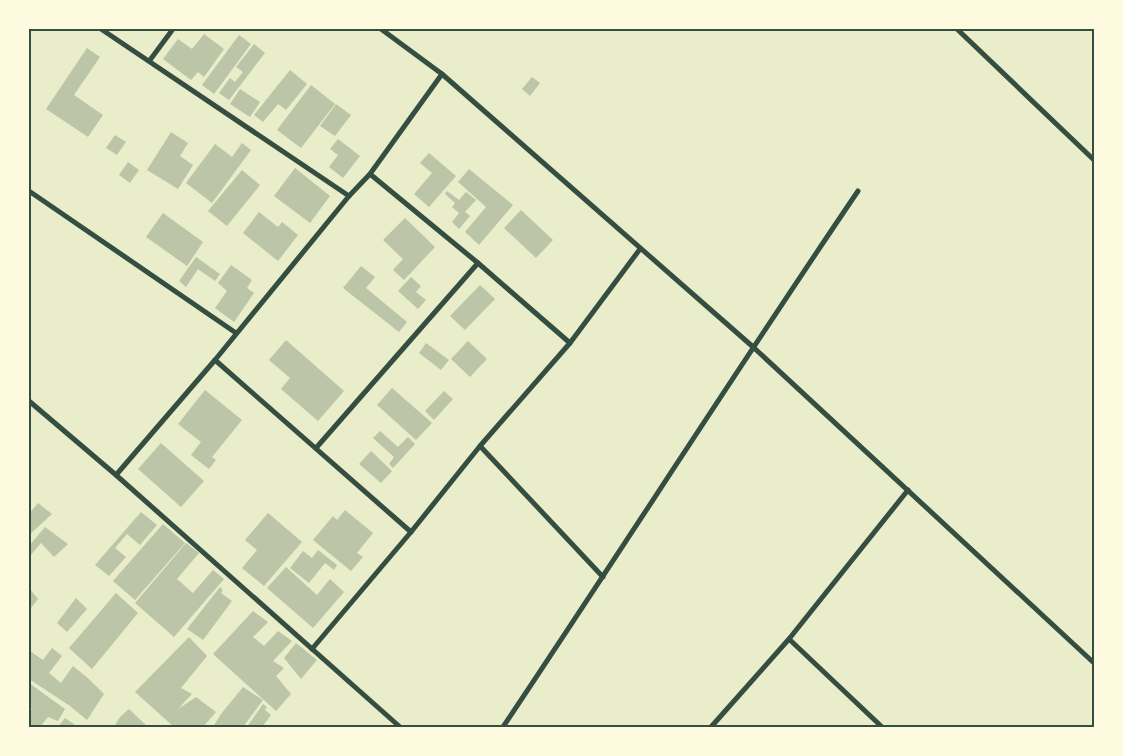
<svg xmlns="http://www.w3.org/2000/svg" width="1123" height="756" viewBox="0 0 1123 756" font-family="Roboto,sans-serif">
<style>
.building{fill:#bcc5a7}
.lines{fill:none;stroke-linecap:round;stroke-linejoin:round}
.minor{stroke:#344e41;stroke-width:5}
.neatline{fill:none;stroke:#344e41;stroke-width:2}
</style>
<rect width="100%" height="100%" fill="#e9edc9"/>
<g class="building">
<polygon points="204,34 224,49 204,77 198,72 191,80 163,59 178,39 192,49"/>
<polygon points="239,35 251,44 214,94 202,85"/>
<polygon points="254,44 265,53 229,100 219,93 230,78 235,82 243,72 236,67"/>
<polygon points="87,48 100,57 74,95 103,115 88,137 46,109"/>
<polygon points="290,70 307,84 286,110 278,104 263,122 254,115"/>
<polygon points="532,77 540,83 530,96 522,89"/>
<polygon points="311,85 335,104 301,148 277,130"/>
<polygon points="240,89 260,102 250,117 230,104"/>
<polygon points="336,104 351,115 335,136 320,126"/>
<polygon points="171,132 188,143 180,156 193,165 178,189 147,170"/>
<polygon points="115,135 126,142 117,155 106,148"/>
<polygon points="338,139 360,156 343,178 329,167 338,155 330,149"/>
<polygon points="242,143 251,150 212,203 186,183 215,144 232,157"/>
<polygon points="429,153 456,176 429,207 414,194 432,173 420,163"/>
<polygon points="128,162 139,170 130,183 119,175"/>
<polygon points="295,168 330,196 310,223 274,196"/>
<polygon points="469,169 513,205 479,245 465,232 486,207 458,182"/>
<polygon points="242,170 260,185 227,226 208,211"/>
<polygon points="447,191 459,200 466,192 476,200 465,212 470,216 459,229 452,222 459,213 452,207 455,203 445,194"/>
<polygon points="521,210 553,240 536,258 504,228"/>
<polygon points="259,212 278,227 282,222 298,235 278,261 243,233"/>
<polygon points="163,213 203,242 187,266 146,237"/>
<polygon points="405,218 435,247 404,280 393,270 403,259 383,240"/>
<polygon points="196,257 220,274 215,281 198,269 186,287 179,281"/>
<polygon points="231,265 252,280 247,288 254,293 234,322 215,308 227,291 218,283"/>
<polygon points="361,266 375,277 366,288 407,322 399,332 343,288"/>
<polygon points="411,277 421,286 416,292 426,300 418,309 398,291"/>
<polygon points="480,285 495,299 465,330 450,316"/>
<polygon points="286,340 344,391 318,421 281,389 290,378 269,360"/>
<polygon points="468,341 487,359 470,377 451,359"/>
<polygon points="426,343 449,360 441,370 419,353"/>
<polygon points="392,388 432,423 416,440 377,405"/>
<polygon points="205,390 242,420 212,457 216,460 209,469 191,455 201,442 178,424"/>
<polygon points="444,391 453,399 434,420 425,411"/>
<polygon points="380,431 398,447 408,437 415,444 393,468 389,464 394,457 373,438"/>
<polygon points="161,443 204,481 181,507 138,469"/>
<polygon points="371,451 392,471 381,483 359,464"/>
<polygon points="38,503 52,514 29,535 29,514"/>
<polygon points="345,510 373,533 357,553 363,557 351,571 313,540 333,516 337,520"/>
<polygon points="141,512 157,525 140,545 127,534 115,548 126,557 109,576 95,565"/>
<polygon points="268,513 302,542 264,586 242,568 257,550 245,540"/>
<polygon points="163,524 185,543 135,600 113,581"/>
<polygon points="45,527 68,544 54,557 41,543 29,557 29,546"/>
<polygon points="186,543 199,553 177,579 193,593 213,570 224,579 174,637 135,603"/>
<polygon points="318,550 337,565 334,570 325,563 309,583 290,568 303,551 312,558"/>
<polygon points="286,567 317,595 330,579 344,592 313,628 267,588"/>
<polygon points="220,587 223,590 221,593 232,601 203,640 187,629"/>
<polygon points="29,588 38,599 31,608 29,606"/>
<polygon points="116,593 138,613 92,669 69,648"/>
<polygon points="76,598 87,609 67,632 57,623"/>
<polygon points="253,611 268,622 253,637 264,646 278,631 292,641 273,661 284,668 276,676 291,694 276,711 213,654"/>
<polygon points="189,637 207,656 181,688 192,694 178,709 196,697 216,712 203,727 174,727 135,692"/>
<polygon points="296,643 317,660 301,679 284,658"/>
<polygon points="52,648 62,656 49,673 61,683 73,666 89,679 104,694 87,720 70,706 29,679 29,654 30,651 43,660"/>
<polygon points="29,683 65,709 58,721 48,717 40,727 29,727 29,713 32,709 29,707"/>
<polygon points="243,687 263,700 243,727 213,727 221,714"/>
<polygon points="263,704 267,707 265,710 271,715 262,727 247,727"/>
<polygon points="129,709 148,727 114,727 120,717"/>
<polygon points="65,718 78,727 58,727"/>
</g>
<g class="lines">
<g class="minor">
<polyline points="101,29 349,196"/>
<polyline points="381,29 442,74 752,346 1094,663"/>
<polyline points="957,29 1094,160"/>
<polyline points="150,60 173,29"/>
<polyline points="370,174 478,263 570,343"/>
<polyline points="29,191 236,333"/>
<polyline points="215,360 411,532"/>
<polyline points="29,401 116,475 400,727"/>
<polyline points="480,446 603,577"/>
<polyline points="316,448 478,263"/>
<polyline points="116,475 215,360 349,196 370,174 442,74"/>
<polyline points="789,639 882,727"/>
<polyline points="312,649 411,532 480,446 570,343 640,249"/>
<path d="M503 727C622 549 738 368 858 191"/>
<polyline points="711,727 789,639 908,490"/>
</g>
</g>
<rect width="1123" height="756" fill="none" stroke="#fefae0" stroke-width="60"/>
<rect x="30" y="30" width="1063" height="696" class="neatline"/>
</svg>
